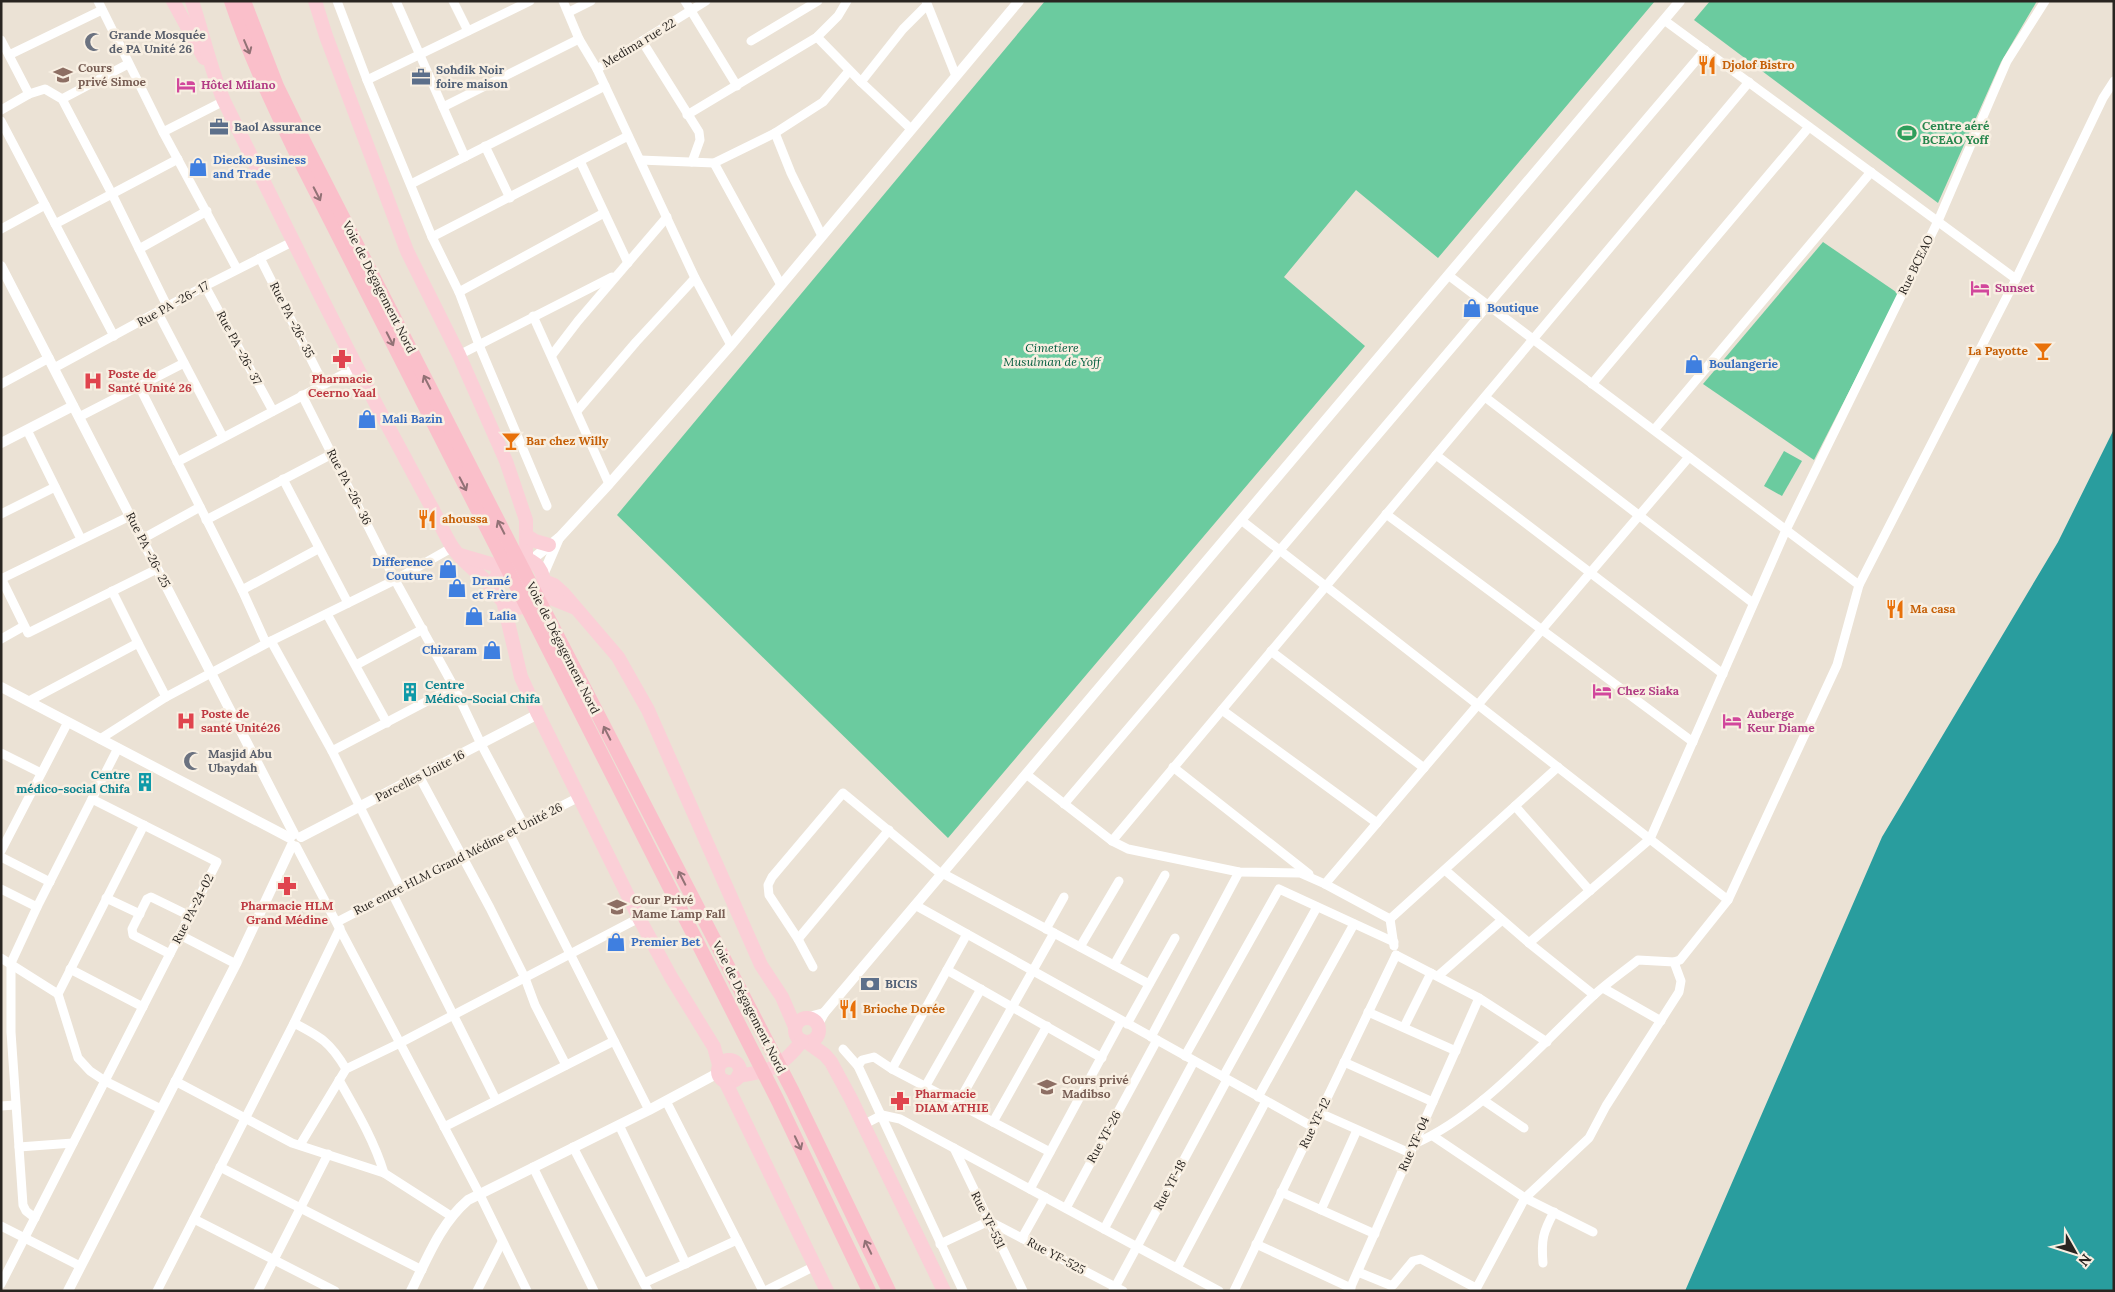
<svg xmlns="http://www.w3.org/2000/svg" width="2115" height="1292" viewBox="0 0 2115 1292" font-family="Lora,serif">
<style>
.green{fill:#6bcb9f}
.water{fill:#299d9e}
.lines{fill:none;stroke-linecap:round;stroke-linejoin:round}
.minor{stroke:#fff;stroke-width:9}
.tertiary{stroke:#fff;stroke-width:10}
.primary{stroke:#fbcfd7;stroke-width:14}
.trunk{stroke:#fabfca;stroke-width:14}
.oneway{stroke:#927276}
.labels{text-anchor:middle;stroke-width:5;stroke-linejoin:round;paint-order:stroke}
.worship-label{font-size:12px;font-weight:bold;fill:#5b616d;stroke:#f8efe2;text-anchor:start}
.street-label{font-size:12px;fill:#292521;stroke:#f8efe2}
.food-label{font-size:12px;font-weight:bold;fill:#c56008;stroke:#f8efe2;text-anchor:start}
.education-label{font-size:12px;font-weight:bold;fill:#785e54;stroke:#f8efe2;text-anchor:start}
.service-label{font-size:12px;font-weight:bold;fill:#4e5e75;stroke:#f8efe2;text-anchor:start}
.hotel-label{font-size:12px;font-weight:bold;fill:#b23c85;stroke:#f8efe2;text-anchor:start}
.leisure-label{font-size:12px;font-weight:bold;fill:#27864d;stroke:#f8efe2;text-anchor:start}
.shop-label{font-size:12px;font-weight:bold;fill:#366cbe;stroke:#f8efe2;text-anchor:start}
.park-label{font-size:12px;font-style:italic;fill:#005c3d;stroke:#f8efe2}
.health-label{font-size:12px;font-weight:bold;fill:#be3a42;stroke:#f8efe2;text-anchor:start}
.culture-label{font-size:12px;font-weight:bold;fill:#0d838f;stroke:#f8efe2;text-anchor:start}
</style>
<rect width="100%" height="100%" fill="#ebe2d5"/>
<g class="green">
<polygon points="1045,1 1655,1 1438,258 1356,190 1284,277 1365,346 948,838 617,515"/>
<polygon points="1710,1 2037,1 2001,62 1938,203 1694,20"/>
<polygon points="1823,242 1899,294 1814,460 1703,384"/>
<polygon points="1784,451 1802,461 1782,496 1764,486"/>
</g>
<polygon class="water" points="2114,429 2114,1291 1685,1291 1882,837 2058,542"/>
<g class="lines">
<g class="minor">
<polyline points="98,1 163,132 237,269"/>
<polyline points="337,1 367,80"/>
<polyline points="396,1 465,157"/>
<polyline points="453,1 468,31"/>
<polyline points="530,1 367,80 432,237 459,292 479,345 547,506"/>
<polyline points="563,1 579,39 597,69 695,278 731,345"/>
<polyline points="685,1 737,86"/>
<polyline points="926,1 956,76"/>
<polyline points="569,12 591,1"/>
<polyline points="1664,20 2016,279"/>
<polyline points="817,37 861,82 911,129"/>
<polyline points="1,40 29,94"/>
<polyline points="642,41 699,132 700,140 692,162"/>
<polyline points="751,41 818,1"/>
<polyline points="9,55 102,10"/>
<polyline points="597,69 706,1"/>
<polyline points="861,82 903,29 927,5"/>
<polyline points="62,99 128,64"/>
<polyline points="443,107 579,39"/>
<polyline points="1,110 29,94 45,89 62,99 112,194 168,308"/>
<polyline points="687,115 817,37 838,16 847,1"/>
<polyline points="1,121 114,336"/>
<polyline points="163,132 224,101"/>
<polyline points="775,133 791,173 822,236"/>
<polyline points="485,146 510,198"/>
<polyline points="640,160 714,163 775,133 823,102 849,71"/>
<polyline points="580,161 628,263"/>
<polyline points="714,163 781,285"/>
<polyline points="411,184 605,86"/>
<polyline points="55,224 178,159"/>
<polyline points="1,229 45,205"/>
<polyline points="432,237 628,136"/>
<polyline points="139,249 207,211"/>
<polyline points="260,258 323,383"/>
<polyline points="1448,275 1859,585"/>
<polyline points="205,286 273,411"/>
<polyline points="459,292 604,213"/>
<polyline points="158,313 223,437"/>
<polyline points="533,316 609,484"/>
<polyline points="459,355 612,277"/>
<polyline points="552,355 578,321 667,217"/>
<polyline points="54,368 205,286 292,242"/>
<polyline points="1,384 49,358"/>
<polyline points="1592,384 1809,127"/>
<polyline points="139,386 242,590 266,643"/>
<polyline points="302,395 395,580 454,687 481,744 524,825"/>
<polyline points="1485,397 1753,603"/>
<polyline points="577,411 636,342 695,278"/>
<polyline points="79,417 184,363"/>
<polyline points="27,430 81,539"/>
<polyline points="1654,430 1871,172"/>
<polyline points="1436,455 1723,674"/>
<polyline points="177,462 357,367"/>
<polyline points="283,479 348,603"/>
<polyline points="1,514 55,487"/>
<polyline points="1386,514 1693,742"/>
<polyline points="206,520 332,454"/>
<polyline points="1241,520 1728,900"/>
<polyline points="142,539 200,507"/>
<polyline points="1,578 28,633 157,569"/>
<polyline points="1,579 130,516"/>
<polyline points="242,590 318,549"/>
<polyline points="112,591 138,643"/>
<polyline points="327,614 387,723"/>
<polyline points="1,639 24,626"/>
<polyline points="271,641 332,751 401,889"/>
<polyline points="1271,651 1424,768"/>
<polyline points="356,665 423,629"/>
<polyline points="29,701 138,643 166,697"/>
<polyline points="1222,710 1377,823"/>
<polyline points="100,739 166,697 271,641 395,580 453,547"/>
<polyline points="332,751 454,687"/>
<polyline points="1,753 41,773"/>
<polyline points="1173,767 1309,874"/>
<polyline points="1026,774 1112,841 1128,849 1239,872 1300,873 1325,884 1390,919"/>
<polyline points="419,776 490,908 525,978 535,1005 566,1065"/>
<polyline points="1064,804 1705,50"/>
<polyline points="1515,806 1590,891"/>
<polyline points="144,825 58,994 78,1058 90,1071 105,1081 161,1109"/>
<polyline points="509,833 649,1110"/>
<polyline points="1112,841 1749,82"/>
<polyline points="296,846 479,1193 527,1291"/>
<polyline points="1,851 68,722"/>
<polyline points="1,857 50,882"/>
<polyline points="1445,870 1529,943 1594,995"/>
<polyline points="942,873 1149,984"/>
<polyline points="1325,884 1689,457"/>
<polyline points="1,889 37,907"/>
<polyline points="392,893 496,1100"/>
<polyline points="106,898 140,914"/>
<polyline points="915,905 1313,1127"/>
<polyline points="1390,919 1558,767"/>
<polyline points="1390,919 1394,946"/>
<polyline points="337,922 579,797"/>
<polyline points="1046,929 1064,897"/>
<polyline points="180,935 236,964"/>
<polyline points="798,939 889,830"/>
<polyline points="1529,943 1650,839 1786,530 1938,221 2007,61 2045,1"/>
<polyline points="1080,947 1119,881"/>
<polyline points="170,954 133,935 132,929 147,899 151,897 190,916"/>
<polyline points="1396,955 1479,998 1547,1042"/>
<polyline points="1,958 58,994"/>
<polyline points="1114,965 1165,875"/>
<polyline points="813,967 798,939 769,895 768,885 772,877 843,793 941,874"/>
<polyline points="70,969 143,1007"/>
<polyline points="947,970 1102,1058"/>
<polyline points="1438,976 1502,920"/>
<polyline points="1603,988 1661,1021"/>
<polyline points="1368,1012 1456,1051"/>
<path d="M294 1023C321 1037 330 1042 346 1069"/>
<polyline points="1127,1024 1175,938"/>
<polyline points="1404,1027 1431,973"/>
<polyline points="1151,1037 1239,872"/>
<polyline points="843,1049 858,1066 862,1060 874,1057 892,1069 1050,1152"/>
<polyline points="1185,1056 1279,889 1394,942"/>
<polyline points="1344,1062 1433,1102"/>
<polyline points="858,1066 963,1291"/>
<polyline points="892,1069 967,934"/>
<polyline points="1223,1077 1317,907"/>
<path d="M339 1080C356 1110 374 1140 384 1173"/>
<polyline points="175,1081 292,1143 384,1173 451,1216"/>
<polyline points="925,1087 981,989"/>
<polyline points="1258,1097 1354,924"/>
<polyline points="1483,1100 1524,1128"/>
<polyline points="666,1101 763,1291"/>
<polyline points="958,1103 1054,933"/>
<polyline points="1,1106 15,1105"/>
<polyline points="1320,1113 1410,1153"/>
<polyline points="993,1122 1047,1026"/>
<polyline points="619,1125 686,1264"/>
<polyline points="863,1125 882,1115 900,1119 1219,1291"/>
<polyline points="444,1127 614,1041"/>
<polyline points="1433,1136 1525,1198 1593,1232"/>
<path d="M1414 1144C1480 1116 1541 1044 1593 996 1607 983 1623 972 1638 960L1674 962 1680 960 1728 900 1837 665 1859 585 2016 279 2103 98 2114 81"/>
<polyline points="300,1145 346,1069 400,1043 639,918"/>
<polyline points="19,1147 73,1143"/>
<polyline points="573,1147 648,1291"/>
<polyline points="954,1148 1023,1291"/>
<polyline points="220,1167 422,1270"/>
<polyline points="533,1167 594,1291"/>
<polyline points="1030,1189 1121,1021"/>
<polyline points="1281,1192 1375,1234"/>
<polyline points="1066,1208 1157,1040"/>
<polyline points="1321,1210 1357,1130"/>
<polyline points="35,1218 26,1211 23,1205 11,1032 11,963 37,907 118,748"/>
<polyline points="194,1219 335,1291"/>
<polyline points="1,1226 80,1266"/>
<polyline points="1104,1229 1194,1061"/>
<polyline points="1022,1238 1045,1197"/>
<polyline points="940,1244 989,1221 1123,1291"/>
<polyline points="1256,1244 1351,1288"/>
<path d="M1543 1263C1541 1240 1543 1232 1554 1212"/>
<polyline points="1177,1268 1266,1101"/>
<polyline points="1358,1272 1390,1285 1393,1285 1413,1261 1421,1259 1476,1288"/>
<polyline points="644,1283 737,1240"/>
<polyline points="1,1284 217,862 92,799"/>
<polyline points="157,1291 294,1023 340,928"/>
<polyline points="258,1291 328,1154"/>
<polyline points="477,1291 502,1242"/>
<polyline points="765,1291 815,1266"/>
<polyline points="1113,1291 1227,1080"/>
<polyline points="1234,1291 1396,955"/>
<polyline points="1349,1291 1479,998"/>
<polyline points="1475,1291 1525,1198 1589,1138 1606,1106 1679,992 1681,981 1674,962"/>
</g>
<g class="tertiary">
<polyline points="1,266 294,834"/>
<polyline points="1,443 73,406"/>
<polyline points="530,561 560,537 609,484 731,345 1019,1"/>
<polyline points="543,575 559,538"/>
<polyline points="1,687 290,838"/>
<polyline points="301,837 538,714"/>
<polyline points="809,1017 824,1013"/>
<polyline points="818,1024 824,1013 1680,1"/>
<polyline points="68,1291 236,964 292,845"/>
<path d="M411 1291C427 1259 440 1224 468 1200L649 1110 718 1073"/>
</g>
<g class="primary">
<polyline points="173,1 204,58"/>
<path d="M192 1C203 34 210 68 224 101 277 208 329 316 385 421 401 450 416 479 432 508 439 521 445 536 453 548 462 561 476 571 488 583 494 589 499 600 508 605 526 614 548 597 543 577 535 546 490 556 496 591"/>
<polyline points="315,1 326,36 407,251 459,355 506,461 526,520 526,559"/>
<polyline points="527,536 535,541 549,545"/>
<polyline points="460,555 501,567"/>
<polyline points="544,581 554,585 564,594 618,657 648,710 761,965 782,997 795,1027"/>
<polyline points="541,594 573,607"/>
<polyline points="503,601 521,677 538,714 639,918 671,977 714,1047 719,1065"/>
<circle cx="807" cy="1030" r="12"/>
<polyline points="807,1042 825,1055 831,1062 851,1099 944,1291"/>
<circle cx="729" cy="1071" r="11"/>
<path d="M738 1076C771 1071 781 1068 802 1041"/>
<polyline points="725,1081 827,1291"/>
</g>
<g class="trunk">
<path d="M231 1C248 52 271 101 294 149L777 1099 869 1291"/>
<polyline points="244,1 277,86 305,143 510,544 793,1092 889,1291"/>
</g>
</g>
<defs><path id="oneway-shaft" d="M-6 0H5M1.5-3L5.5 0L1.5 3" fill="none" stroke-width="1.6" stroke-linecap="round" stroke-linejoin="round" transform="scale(1.25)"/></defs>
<g class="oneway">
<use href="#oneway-shaft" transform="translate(247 47) rotate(67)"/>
<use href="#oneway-shaft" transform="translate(317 194) rotate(63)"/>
<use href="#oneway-shaft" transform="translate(390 339) rotate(63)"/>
<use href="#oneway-shaft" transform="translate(427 382) rotate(-117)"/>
<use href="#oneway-shaft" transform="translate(463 484) rotate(63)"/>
<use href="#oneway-shaft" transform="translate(501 527) rotate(-117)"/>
<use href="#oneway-shaft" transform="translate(607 733) rotate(-117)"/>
<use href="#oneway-shaft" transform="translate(682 878) rotate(-117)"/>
<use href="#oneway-shaft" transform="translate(798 1143) rotate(65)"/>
<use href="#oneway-shaft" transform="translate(868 1247) rotate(-116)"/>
</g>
<defs>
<g id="mosque-bare" transform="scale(1.5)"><path d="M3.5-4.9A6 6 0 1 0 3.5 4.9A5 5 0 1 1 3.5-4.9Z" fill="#6b7280" stroke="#f8efe2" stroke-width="2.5" paint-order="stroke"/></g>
<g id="restaurant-bare" transform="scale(1.5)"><path d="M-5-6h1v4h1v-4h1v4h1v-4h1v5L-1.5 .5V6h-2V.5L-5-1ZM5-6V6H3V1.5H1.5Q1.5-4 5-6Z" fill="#e8710a" stroke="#f8efe2" stroke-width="2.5" paint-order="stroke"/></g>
<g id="school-bare" transform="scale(1.5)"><path d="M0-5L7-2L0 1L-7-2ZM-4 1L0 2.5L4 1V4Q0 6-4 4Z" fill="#8d6e63" stroke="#f8efe2" stroke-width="2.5" paint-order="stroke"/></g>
<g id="office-bare" transform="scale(1.5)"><path d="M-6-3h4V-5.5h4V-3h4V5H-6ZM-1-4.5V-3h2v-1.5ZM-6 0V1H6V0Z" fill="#5c6f8a" stroke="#f8efe2" stroke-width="2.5" paint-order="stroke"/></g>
<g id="hotel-bare" transform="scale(1.5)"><path d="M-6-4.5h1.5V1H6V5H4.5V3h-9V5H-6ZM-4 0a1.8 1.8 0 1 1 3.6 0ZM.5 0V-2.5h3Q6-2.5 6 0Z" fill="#d1479c" stroke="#f8efe2" stroke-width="2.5" paint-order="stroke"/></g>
<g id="stadium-bare" transform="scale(1.5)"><path d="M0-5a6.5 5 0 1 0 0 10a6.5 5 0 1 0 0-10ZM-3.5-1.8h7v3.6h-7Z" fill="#2e9e5b" stroke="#f8efe2" stroke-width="2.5" paint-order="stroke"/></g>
<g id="shop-bare" transform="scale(1.5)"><path d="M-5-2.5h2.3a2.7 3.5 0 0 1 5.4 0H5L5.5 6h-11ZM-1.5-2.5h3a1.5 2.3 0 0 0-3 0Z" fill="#3f7fe0" stroke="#f8efe2" stroke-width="2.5" paint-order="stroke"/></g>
<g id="bar-bare" transform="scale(1.5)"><path d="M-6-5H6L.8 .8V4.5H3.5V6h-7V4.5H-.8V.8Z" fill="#e8710a" stroke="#f8efe2" stroke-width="2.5" paint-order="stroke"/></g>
<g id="pharmacy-bare" transform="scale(1.5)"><path d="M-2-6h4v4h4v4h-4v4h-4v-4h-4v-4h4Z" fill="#e0444e" stroke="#f8efe2" stroke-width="2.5" paint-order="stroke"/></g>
<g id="hospital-bare" transform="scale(1.5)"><path d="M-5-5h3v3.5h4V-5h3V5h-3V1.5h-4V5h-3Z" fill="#e0444e" stroke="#f8efe2" stroke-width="2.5" paint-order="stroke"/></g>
<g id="building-bare" transform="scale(1.5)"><path d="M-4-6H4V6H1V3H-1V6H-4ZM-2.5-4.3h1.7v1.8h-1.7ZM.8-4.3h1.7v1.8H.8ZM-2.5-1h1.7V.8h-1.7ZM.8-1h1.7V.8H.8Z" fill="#0f9aa8" stroke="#f8efe2" stroke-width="2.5" paint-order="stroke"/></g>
<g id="bank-bare" transform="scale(1.5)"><path d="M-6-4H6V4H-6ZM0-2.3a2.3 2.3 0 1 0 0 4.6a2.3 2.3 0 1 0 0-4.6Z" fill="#5c6f8a" stroke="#f8efe2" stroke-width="2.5" paint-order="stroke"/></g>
</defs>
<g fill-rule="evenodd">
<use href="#mosque-bare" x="94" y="42"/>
<use href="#restaurant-bare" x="1707" y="65"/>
<use href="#school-bare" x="63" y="75"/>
<use href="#office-bare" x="421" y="77"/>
<use href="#hotel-bare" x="186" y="85"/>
<use href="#office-bare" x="219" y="127"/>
<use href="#stadium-bare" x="1907" y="133"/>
<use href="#shop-bare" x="198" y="167"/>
<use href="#hotel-bare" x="1980" y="288"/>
<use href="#shop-bare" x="1472" y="308"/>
<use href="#bar-bare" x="2043" y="351"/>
<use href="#pharmacy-bare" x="342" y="359"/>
<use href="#shop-bare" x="1694" y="364"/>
<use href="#hospital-bare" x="93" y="381"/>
<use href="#shop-bare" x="367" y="419"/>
<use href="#bar-bare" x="511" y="441"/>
<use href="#restaurant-bare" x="427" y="519"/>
<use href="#shop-bare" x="448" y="569"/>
<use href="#shop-bare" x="457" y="588"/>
<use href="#restaurant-bare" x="1895" y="609"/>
<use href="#shop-bare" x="474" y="616"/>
<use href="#shop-bare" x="492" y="650"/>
<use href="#hotel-bare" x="1602" y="691"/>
<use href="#building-bare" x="410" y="692"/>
<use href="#hospital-bare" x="186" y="721"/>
<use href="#hotel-bare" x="1732" y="721"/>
<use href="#mosque-bare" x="193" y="761"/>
<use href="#building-bare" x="145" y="782"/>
<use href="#pharmacy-bare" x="287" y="886"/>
<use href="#school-bare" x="617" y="907"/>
<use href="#shop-bare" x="616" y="942"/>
<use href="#bank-bare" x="870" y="984"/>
<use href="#restaurant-bare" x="848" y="1009"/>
<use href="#school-bare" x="1047" y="1087"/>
<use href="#pharmacy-bare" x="900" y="1101"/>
</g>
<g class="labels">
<g class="worship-label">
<text x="109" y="39">Grande Mosquée<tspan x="109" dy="14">de PA Unité 26</tspan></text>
<text x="208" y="758">Masjid Abu<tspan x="208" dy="14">Ubaydah</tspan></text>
</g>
<g class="street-label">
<text transform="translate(639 43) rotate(-31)" y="4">Medima rue 22</text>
<text transform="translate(1916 265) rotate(-64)" y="4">Rue BCEAO</text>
<text transform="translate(379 287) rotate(63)" y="4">Voie de Dégagement Nord</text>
<text transform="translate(173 304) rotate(-29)" y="4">Rue PA -26- 17</text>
<text transform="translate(292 320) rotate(63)" y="4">Rue PA -26- 35</text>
<text transform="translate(239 348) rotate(62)" y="4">Rue PA -26- 37</text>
<text transform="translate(349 487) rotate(63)" y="4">Rue PA -26- 36</text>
<text transform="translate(148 550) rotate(63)" y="4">Rue PA -26- 25</text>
<text transform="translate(563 648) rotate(63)" y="4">Voie de Dégagement Nord</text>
<text transform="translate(420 776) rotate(-27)" y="4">Parcelles Unite 16</text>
<text transform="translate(458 859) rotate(-27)" y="4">Rue entre HLM Grand Médine et Unité 26</text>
<text transform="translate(193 909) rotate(-63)" y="4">Rue PA-24-02</text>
<text transform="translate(749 1007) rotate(63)" y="4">Voie de Dégagement Nord</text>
<text transform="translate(1315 1123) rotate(-64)" y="4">Rue YF-12</text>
<text transform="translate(1104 1137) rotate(-61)" y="4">Rue YF-26</text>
<text transform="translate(1414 1144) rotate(-66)" y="4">Rue YF-04</text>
<text transform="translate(1170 1185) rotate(-62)" y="4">Rue YF-18</text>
<text transform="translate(988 1220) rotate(64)" y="4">Rue YF-531</text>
<text transform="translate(1056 1256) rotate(28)" y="4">Rue YF-525</text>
</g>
<g class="food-label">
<text x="1722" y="69">Djolof Bistro</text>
<text x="2028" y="355" text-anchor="end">La Payotte</text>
<text x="526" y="445">Bar chez Willy</text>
<text x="442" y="523">ahoussa</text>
<text x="1910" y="613">Ma casa</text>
<text x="863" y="1013">Brioche Dorée</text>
</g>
<g class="education-label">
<text x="78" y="72">Cours<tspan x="78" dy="14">privé Simoe</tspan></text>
<text x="632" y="904">Cour Privé<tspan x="632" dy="14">Mame Lamp Fall</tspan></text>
<text x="1062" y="1084">Cours privé<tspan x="1062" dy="14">Madibso</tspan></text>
</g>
<g class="service-label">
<text x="436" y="74">Sohdik Noir<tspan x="436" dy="14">foire maison</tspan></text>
<text x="234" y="131">Baol Assurance</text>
<text x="885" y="988">BICIS</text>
</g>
<g class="hotel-label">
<text x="201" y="89">Hôtel Milano</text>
<text x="1995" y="292">Sunset</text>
<text x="1617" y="695">Chez Siaka</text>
<text x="1747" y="718">Auberge<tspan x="1747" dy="14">Keur Diame</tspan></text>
</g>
<g class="leisure-label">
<text x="1922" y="130">Centre aéré<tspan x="1922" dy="14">BCEAO Yoff</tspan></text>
</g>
<g class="shop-label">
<text x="213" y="164">Diecko Business<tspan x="213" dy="14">and Trade</tspan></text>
<text x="1487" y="312">Boutique</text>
<text x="1709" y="368">Boulangerie</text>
<text x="382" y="423">Mali Bazin</text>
<text x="433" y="566" text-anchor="end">Difference<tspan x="433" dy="14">Couture</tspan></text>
<text x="472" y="585">Dramé<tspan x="472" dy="14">et Frère</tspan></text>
<text x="489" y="620">Lalia</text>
<text x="477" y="654" text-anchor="end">Chizaram</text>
<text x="631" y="946">Premier Bet</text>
</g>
<g class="park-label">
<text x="1052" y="352">Cimetiere<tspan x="1052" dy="14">Musulman de Yoff</tspan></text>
</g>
<g class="health-label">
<text x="108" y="378">Poste de<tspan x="108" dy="14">Santé Unité 26</tspan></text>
<text x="342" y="383" text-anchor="middle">Pharmacie<tspan x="342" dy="14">Ceerno Yaal</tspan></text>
<text x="201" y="718">Poste de<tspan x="201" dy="14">santé Unité26</tspan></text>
<text x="287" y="910" text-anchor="middle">Pharmacie HLM<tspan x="287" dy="14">Grand Médine</tspan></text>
<text x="915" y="1098">Pharmacie<tspan x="915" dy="14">DIAM ATHIE</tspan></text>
</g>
<g class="culture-label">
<text x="425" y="689">Centre<tspan x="425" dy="14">Médico-Social Chifa</tspan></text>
<text x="130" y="779" text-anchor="end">Centre<tspan x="130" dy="14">médico-social Chifa</tspan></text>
</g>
</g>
<rect width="2115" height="1292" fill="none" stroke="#292521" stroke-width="5"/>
<g transform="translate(2075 1252) rotate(129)" stroke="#f8efe2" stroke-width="4" paint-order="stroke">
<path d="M0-4L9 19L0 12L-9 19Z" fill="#292521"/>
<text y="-8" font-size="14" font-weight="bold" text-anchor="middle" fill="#292521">N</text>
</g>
</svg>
